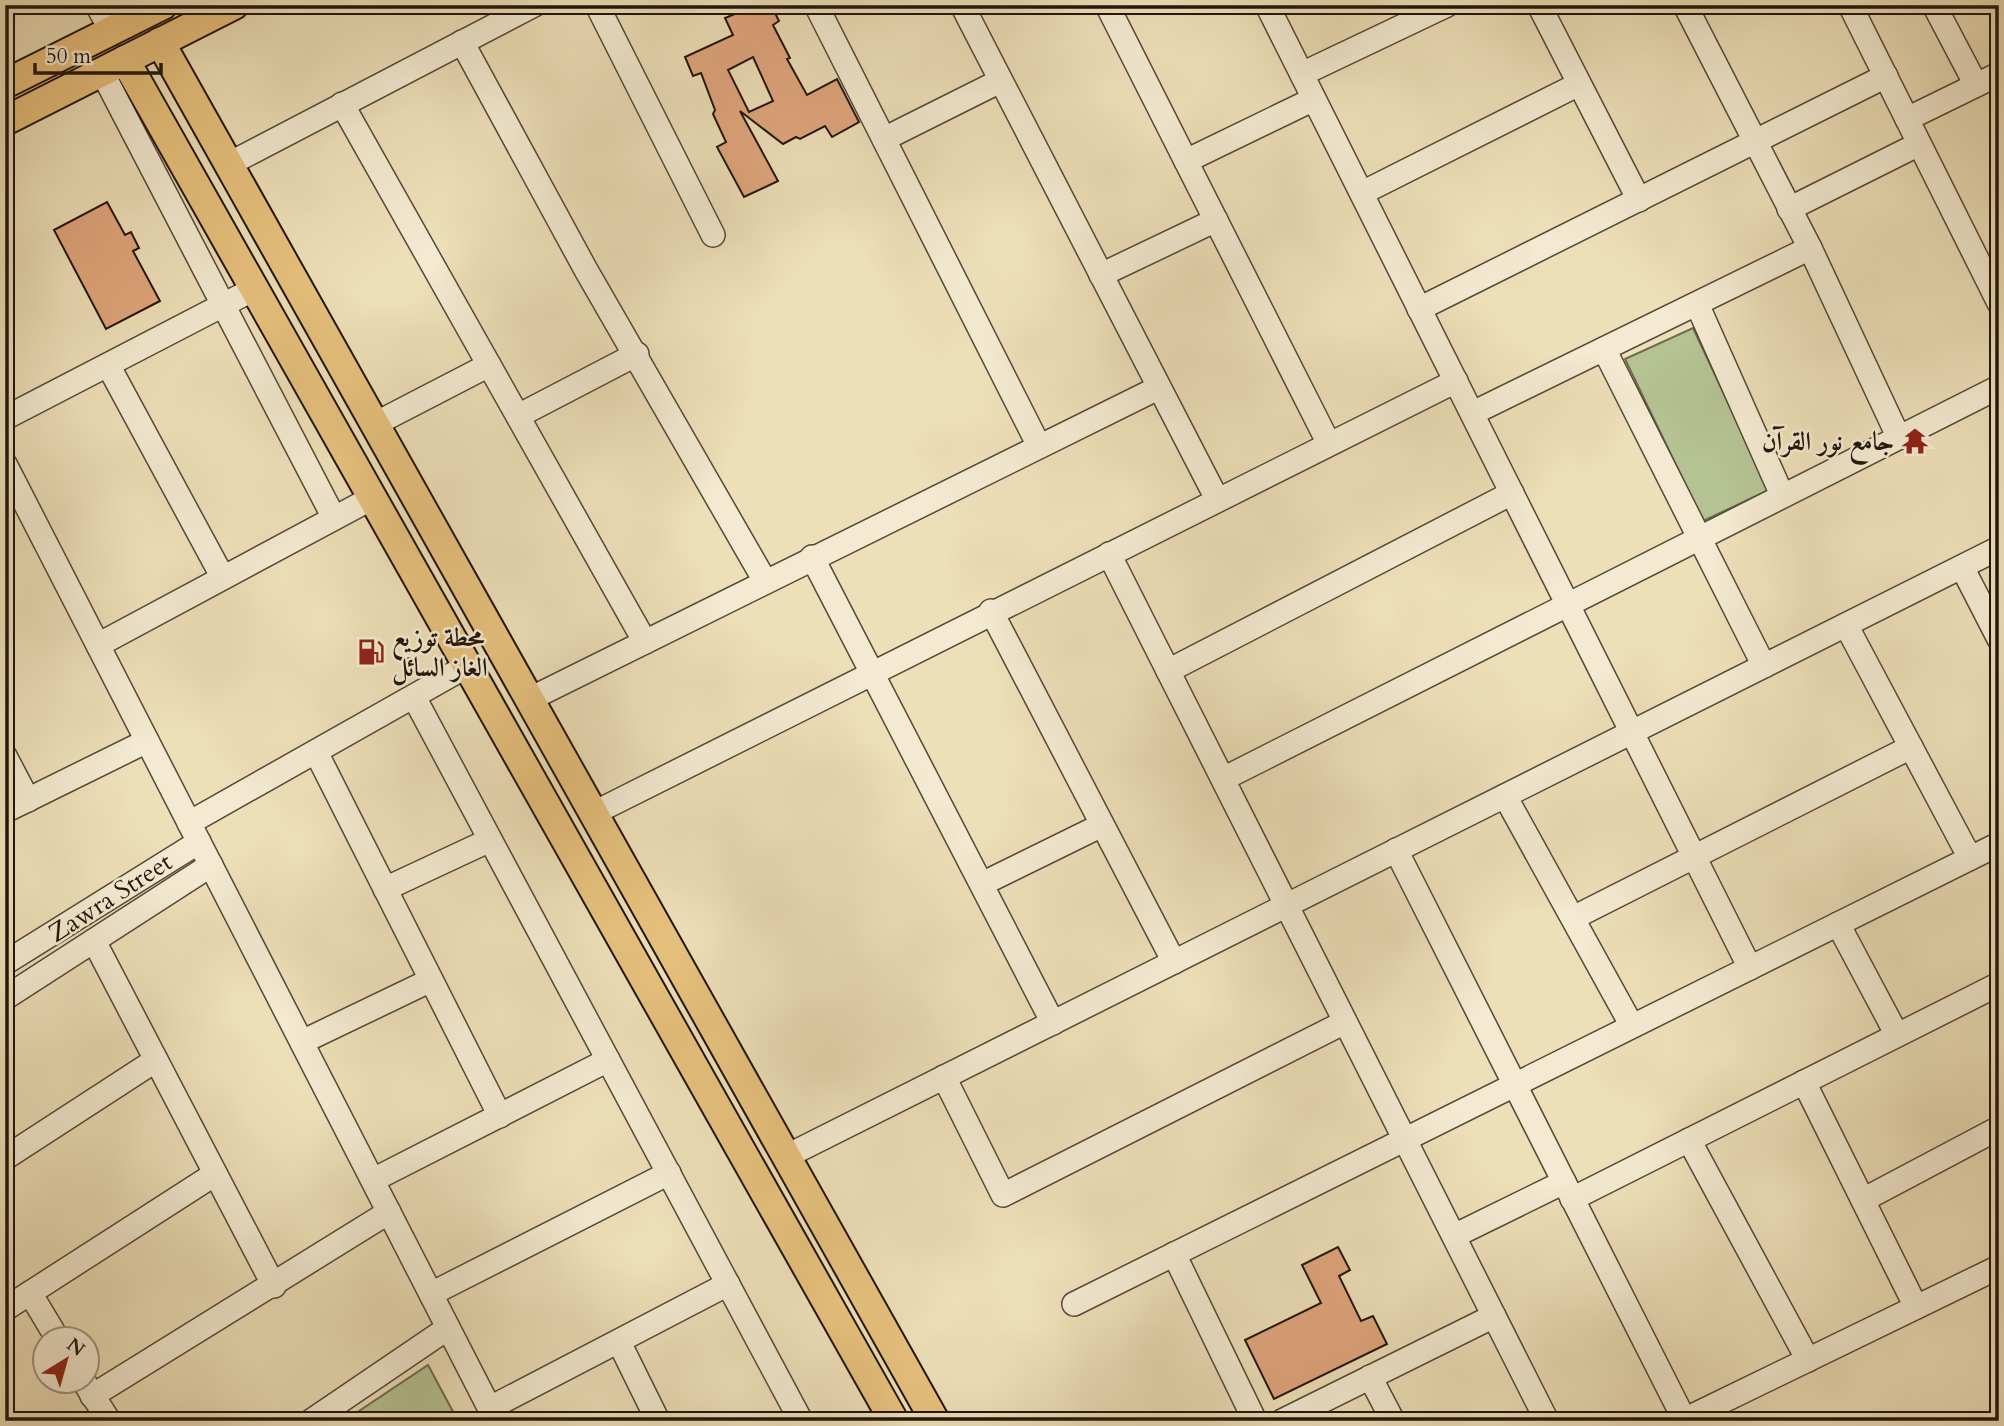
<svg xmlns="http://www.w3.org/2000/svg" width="2004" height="1426" viewBox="0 0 2004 1426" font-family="Cardo,Amiri,serif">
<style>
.green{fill:#b5c292;stroke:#6b6c50;stroke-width:2}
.building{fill:#dfa57c;stroke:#21150d;stroke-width:2;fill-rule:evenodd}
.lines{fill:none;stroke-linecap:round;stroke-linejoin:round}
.minor-casing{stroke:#544838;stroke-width:26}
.major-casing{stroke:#21150d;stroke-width:32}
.minor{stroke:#f3ead1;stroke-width:23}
.major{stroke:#e6c07c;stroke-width:28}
.labels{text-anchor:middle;stroke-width:5;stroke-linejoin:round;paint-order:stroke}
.poi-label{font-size:26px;font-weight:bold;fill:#21150d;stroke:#f3ead1;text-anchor:end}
.street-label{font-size:26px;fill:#21150d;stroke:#f3ead1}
</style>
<rect width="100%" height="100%" fill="#eddfb8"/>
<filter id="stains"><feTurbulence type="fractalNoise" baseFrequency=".00286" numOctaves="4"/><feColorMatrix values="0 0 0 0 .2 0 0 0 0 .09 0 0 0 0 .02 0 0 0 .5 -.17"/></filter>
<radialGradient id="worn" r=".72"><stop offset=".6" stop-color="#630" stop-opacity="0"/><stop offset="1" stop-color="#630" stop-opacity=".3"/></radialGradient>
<g class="green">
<polygon points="1693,328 1769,490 1703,521 1625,359"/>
<polygon points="428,1365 458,1421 348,1421 347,1419"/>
</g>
<g class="building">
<path d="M739 5H771L779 21 773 25 790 58 787 59 807 95 837 79 859 122 832 137 825 126 800 139 796 137 783 144 740 111 778 181 744 197 717 147 726 142 713 114 715 110 701 73 693 76 685 57 733 35 725 18 742 11ZM753 57 773 101 749 112 728 70Z"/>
<polygon points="107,202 125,235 131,232 139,248 133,251 160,301 106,329 54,230"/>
<polygon points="1338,1247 1350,1270 1339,1276 1361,1321 1373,1316 1387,1344 1274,1399 1245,1340 1321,1303 1302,1265"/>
</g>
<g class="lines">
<g class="minor-casing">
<g id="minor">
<polyline points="97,5 112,32"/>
<polyline points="597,5 713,235"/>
<polyline points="816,5 1039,446"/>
<polyline points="962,5 1217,499"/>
<polyline points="1107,5 1329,444"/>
<polyline points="1267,5 1750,968"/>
<polyline points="1539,5 1639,200"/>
<polyline points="1685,5 1810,248 1898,436"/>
<polyline points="1850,5 1999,303"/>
<polyline points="1934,5 1976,85"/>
<polyline points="462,42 586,270 765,581"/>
<polyline points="102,72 334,518"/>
<polyline points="1302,74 1447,5"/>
<polyline points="342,104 645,642"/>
<polyline points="1907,119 1999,74"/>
<polyline points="884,139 1000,81"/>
<polyline points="1186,161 1314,99"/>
<polyline points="229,164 534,5"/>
<polyline points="1362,193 1579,84"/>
<polyline points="1789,209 1919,144"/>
<polyline points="1101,275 1216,220"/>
<polyline points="1697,304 1782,495"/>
<polyline points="1419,309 1886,76"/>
<polyline points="1604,349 1764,666"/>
<polyline points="108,365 222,576"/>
<polyline points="1473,413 1810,248"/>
<polyline points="518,416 637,354"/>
<polyline points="5,418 254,289"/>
<polyline points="375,424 489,365"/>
<polyline points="5,464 496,1421"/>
<polyline points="1109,554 1547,1421"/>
<polyline points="812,557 1053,1023"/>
<polyline points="1962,567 1999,639"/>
<polyline points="991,611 1174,962"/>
<polyline points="1846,625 1970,858"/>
<polyline points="98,645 372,498"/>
<polyline points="1168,671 1512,493"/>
<polyline points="414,697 801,1421"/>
<polyline points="530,699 1158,388"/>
<polyline points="316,752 500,1116"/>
<polyline points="5,756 28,800"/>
<polyline points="1223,779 1999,387"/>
<polyline points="1505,796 1632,1026"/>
<polyline points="5,811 147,741"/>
<polyline points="596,812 1456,381"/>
<polyline points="189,823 467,666"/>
<polyline points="1396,850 1685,1421"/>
<polyline points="984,883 1102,825"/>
<polyline points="385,889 490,840"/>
<polyline points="1573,918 1911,747"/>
<polyline points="1838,924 1897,1035"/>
<polyline points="94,941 274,1286"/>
<polyline points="5,963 199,842"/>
<polyline points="5,998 211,865"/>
<polyline points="302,1042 431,980"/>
<polyline points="944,1077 1003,1195 1345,1022"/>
<polyline points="1804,1082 1916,1307"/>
<polyline points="1689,1140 1808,1360"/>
<polyline points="787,1156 1999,548"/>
<polyline points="5,1158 156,1060"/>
<polyline points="373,1180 608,1060"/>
<polyline points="1572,1199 1999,984"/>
<polyline points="1863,1200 1999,1128"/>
<polyline points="1454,1236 1564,1182"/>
<polyline points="1174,1254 1255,1421"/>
<polyline points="30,1293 57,1338"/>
<polyline points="431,1294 669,1173"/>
<polyline points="1074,1304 1999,844"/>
<polyline points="5,1309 215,1174"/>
<polyline points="619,1342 658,1421"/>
<polyline points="1370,1377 1393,1421"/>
<polyline points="83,1380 109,1421"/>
<polyline points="92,1396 389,1212"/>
<polyline points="490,1408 728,1284"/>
<polyline points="1684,1420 1999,1267"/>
<polyline points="311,1421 448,1328"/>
<polyline points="1282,1421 1494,1316"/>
<polyline points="1998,1421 1999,1420"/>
</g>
</g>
<g class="major-casing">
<g id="major">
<polyline points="160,42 935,1421"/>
<polyline points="125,60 894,1421"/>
<polyline points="5,84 163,5"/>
<polyline points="5,121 234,5"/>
</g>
</g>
<use href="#minor" class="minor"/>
<use href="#major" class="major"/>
</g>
<defs>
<g id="temple-bare" transform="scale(2.1)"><path d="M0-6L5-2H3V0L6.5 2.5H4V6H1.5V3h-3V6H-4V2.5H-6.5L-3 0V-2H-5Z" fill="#8f2418" stroke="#f3ead1" stroke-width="2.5" paint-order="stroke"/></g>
<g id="fuel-bare" transform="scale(2.1)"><path d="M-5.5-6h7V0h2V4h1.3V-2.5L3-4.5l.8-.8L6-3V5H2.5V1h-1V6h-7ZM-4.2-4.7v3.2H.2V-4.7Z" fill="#8f2418" stroke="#f3ead1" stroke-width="2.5" paint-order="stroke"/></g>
</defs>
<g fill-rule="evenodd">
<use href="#temple-bare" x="1915" y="441"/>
<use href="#fuel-bare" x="371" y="652"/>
</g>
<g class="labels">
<g class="poi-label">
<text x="1894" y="450">جامع نور القرآن</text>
<text x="392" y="646" text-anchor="start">محطة توزيع<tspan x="392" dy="30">الغاز السائل</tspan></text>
</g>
<g class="street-label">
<text transform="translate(110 897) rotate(-33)" y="9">Zawra Street</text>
</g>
</g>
<rect width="2004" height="1426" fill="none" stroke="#eddfb8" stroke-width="28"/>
<rect x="7" y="7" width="1990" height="1412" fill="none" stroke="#21150d" stroke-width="3.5"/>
<rect x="14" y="14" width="1976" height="1398" fill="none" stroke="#21150d" stroke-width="2"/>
<g transform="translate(66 1360) rotate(37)"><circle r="33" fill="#f3ead1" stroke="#9f9583" stroke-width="2"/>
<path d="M0-5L12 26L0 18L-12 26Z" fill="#8f2418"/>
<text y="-10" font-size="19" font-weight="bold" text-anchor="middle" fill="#21150d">N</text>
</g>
<path d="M35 63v10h126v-10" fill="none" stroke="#21150d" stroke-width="3.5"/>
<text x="46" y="63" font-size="21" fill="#21150d" stroke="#f3ead1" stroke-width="5" paint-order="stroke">50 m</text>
<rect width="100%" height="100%" filter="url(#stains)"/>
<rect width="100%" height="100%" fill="url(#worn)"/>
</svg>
